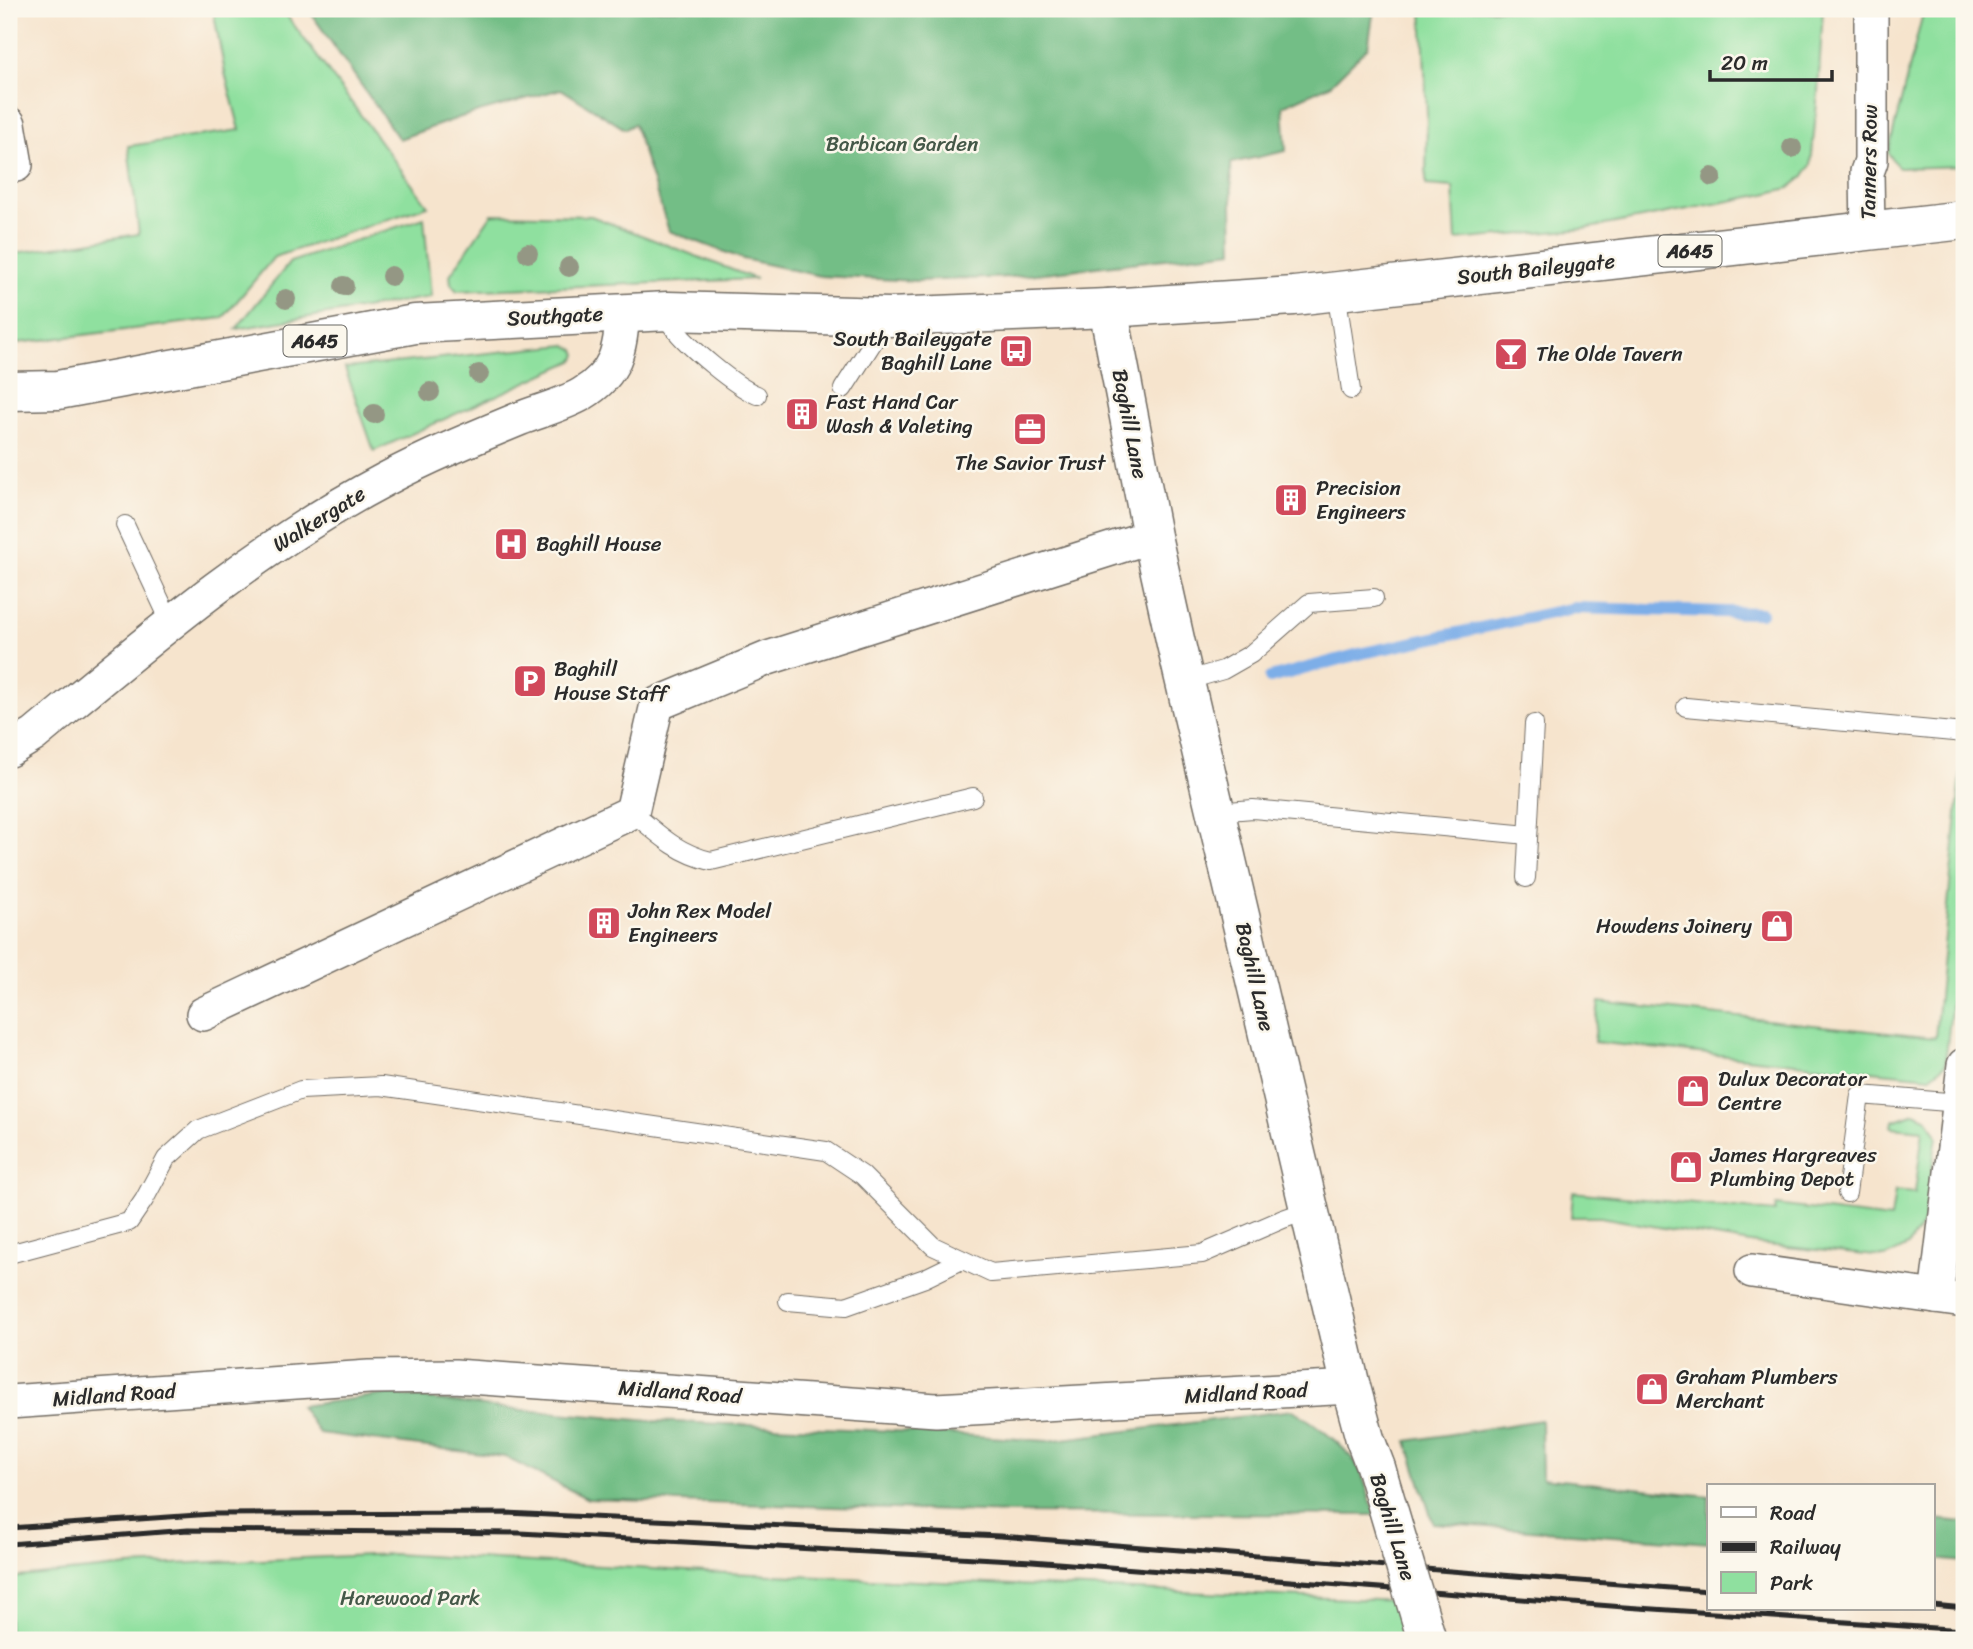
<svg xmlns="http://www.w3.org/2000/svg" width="1973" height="1649" viewBox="0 0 1973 1649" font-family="Sriracha,sans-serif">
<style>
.green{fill:#8fe09f;stroke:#5d8665;stroke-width:2}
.forest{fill:#73be86;stroke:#4f7458;stroke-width:2}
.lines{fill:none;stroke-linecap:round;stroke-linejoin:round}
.stream{stroke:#7daee8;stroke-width:12}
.service-casing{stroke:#726c64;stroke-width:20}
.minor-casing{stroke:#726c64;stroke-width:36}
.tertiary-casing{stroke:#726c64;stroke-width:41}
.trunk-casing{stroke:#726c64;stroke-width:41}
.service{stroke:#fff;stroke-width:18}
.minor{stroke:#fff;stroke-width:33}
.tertiary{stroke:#fff;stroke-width:38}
.trunk{stroke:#fff;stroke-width:38}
.rail{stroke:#2b2b2b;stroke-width:5}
.tertiary-bridge-casing{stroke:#726c64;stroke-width:41;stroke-linecap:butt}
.tertiary-bridge{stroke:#fff;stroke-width:38}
.tree{fill:#949784}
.labels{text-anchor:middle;stroke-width:5;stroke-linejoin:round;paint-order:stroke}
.shield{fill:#fbf7ec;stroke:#696865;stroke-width:2}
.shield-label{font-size:19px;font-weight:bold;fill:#2b2b2b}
.park-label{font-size:21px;fill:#445848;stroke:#fbf7ec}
.street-label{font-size:21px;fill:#2b2b2b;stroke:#fbf7ec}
.poi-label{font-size:21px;fill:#2b2b2b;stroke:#fbf7ec;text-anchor:start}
</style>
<rect width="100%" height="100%" fill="#fbf7ec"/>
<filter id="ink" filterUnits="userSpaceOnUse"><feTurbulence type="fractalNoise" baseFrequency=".0143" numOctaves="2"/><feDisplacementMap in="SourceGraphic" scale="14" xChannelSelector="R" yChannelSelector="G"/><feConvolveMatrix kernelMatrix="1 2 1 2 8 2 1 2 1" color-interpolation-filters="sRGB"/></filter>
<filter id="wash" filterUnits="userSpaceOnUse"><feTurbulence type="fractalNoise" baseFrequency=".00686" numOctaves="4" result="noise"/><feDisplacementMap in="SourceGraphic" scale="28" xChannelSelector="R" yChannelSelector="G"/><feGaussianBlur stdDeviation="1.57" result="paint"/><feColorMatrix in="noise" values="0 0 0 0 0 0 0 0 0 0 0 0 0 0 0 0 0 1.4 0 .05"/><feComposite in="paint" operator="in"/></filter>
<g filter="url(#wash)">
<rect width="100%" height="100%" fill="#f6e4cd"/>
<g class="green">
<polygon points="213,9 282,9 428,206 274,257 223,318 9,344 9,254 139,234 128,146 240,130 225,73"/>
<polygon points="1422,9 1823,9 1818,92 1811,165 1803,177 1789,188 1761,195 1584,229 1456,240 1453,187 1426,185 1427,114"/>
<polygon points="1924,9 1964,9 1964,166 1899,168 1888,153"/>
<polygon points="492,214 591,216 756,279 457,291 451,284 450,275"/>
<polygon points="424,218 431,297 236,329 290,262"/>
<polygon points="566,345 575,350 577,354 575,360 374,451 345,368"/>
<polygon points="1962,762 1964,762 1964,885 1945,1065 1929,1077 1594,1042 1599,1002 1935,1038"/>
<polygon points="1915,1113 1928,1119 1937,1136 1924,1221 1908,1246 1886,1257 1756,1244 1600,1217 1571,1217 1573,1192 1775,1212 1776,1205 1891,1219 1895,1191 1915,1193 1923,1130 1892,1127 1893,1121"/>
<polygon points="392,1554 704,1572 1399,1601 1410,1640 9,1640 9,1578 130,1566"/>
</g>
<g class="forest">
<polygon points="308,9 1374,9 1368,47 1330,85 1283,106 1286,151 1231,163 1233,251 1010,277 916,281 820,276 743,259 669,231 634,124 625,129 561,89 461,117 399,139"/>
<path d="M389 1394 500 1408 651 1421 918 1432 1047 1441 1293 1410C1314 1423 1351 1449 1361 1473 1367 1486 1370 1501 1375 1515L1012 1513 588 1499 505 1457 319 1433 300 1406Z"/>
<polygon points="1541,1420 1542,1478 1709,1496 1709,1543 1433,1523 1407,1441"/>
<polygon points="1933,1519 1964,1522 1964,1562 1933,1559"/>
</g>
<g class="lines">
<polyline class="stream" points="1270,678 1363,653 1574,608 1761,613"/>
</g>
</g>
<g filter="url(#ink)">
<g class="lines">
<g class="service-casing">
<g id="service">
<polyline points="1336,291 1351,390"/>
<path d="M668 311C669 317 669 323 673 327 687 346 736 387 757 395"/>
<polyline points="843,389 889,317"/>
<polyline points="125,525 168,617 174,622"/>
<polyline points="1185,681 1223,670 1251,654 1309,603 1374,598"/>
<polyline points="1686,707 1964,733"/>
<path d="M632 812C658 834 677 853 711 861L973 797"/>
<polyline points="1216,812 1253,809 1528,835"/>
<polyline points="1526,878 1534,724"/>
<polyline points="1847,1193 1860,1095 1960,1103"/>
<polyline points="9,1254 129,1222 144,1200 166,1159 198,1130 301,1090 381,1086 826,1151 862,1175 933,1246 991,1273 1202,1254 1283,1219 1309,1210"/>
<polyline points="788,1301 846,1306 925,1278 962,1260"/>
</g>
</g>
<g class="minor-casing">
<g id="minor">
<polyline points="9,124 16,165"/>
<polyline points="1868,232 1867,172 1871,161 1871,9"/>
<path d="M9 750 34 735C145 643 255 548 384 480 427 457 473 438 519 419 539 411 563 405 582 394 617 373 620 349 623 313"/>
<polyline points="203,1014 632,812 657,704 768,658 1152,536"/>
<polyline points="1752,1271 1964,1301"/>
<polyline points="1936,1297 1964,1065"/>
<polyline points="9,1402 369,1377 455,1376 936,1410 1351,1387"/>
</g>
</g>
<g class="tertiary-casing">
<polyline id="tertiary" points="1108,308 1152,536 1176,644 1351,1387 1365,1439 1376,1468"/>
</g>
<g class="trunk-casing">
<polyline id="trunk" points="9,391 58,390 415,324 668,311 889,317 1108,308 1294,296 1964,220"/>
</g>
<use href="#service" class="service"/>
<use href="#minor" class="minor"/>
<use href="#tertiary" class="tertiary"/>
<use href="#trunk" class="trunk"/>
<g class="rail">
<polyline points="9,1528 212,1514 506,1513 1000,1536 1709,1591"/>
<polyline points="9,1544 188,1530 520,1533 1032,1561 1624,1607 1964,1630"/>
<polyline points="1933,1605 1964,1608"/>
</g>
<g class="tertiary-bridge-casing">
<polyline id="tertiary-bridge" points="1376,1468 1427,1640"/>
</g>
<use href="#tertiary-bridge" class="tertiary-bridge"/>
</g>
<g class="tree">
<circle cx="1792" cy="148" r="10"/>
<circle cx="1712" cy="177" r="10"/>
<circle cx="528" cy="253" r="10"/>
<circle cx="569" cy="267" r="10"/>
<circle cx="391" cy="276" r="10"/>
<circle cx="344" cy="286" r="10"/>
<circle cx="286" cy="299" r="10"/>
<circle cx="479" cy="374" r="10"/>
<circle cx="430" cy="392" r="10"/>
<circle cx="374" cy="414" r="10"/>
</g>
</g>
<defs>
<g id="bus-square" transform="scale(1.75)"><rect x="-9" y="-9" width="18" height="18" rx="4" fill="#d1495b" stroke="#fbf7ec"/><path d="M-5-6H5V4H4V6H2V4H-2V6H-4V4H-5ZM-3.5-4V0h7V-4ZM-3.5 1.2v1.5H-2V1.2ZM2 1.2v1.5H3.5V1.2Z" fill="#fff"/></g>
<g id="bar-square" transform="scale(1.75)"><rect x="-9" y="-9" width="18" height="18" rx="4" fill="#d1495b" stroke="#fbf7ec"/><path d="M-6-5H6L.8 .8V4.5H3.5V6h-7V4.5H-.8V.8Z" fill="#fff"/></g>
<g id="building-square" transform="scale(1.75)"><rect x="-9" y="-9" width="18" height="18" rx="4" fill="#d1495b" stroke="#fbf7ec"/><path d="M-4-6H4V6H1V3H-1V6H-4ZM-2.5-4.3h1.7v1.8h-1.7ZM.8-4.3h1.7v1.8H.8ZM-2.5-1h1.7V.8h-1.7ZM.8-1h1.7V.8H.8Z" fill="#fff"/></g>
<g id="office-square" transform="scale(1.75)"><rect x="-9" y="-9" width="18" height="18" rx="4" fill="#d1495b" stroke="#fbf7ec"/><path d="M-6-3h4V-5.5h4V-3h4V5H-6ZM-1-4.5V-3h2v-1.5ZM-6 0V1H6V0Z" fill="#fff"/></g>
<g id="hospital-square" transform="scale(1.75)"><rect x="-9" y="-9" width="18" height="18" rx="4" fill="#d1495b" stroke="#fbf7ec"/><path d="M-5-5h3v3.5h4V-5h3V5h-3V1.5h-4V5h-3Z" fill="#fff"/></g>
<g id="parking-square" transform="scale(1.75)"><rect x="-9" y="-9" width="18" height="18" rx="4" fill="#d1495b" stroke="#fbf7ec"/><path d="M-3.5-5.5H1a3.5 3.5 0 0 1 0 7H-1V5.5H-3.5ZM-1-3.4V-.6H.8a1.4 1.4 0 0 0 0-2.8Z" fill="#fff"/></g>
<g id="shop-square" transform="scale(1.75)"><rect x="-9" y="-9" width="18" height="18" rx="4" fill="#d1495b" stroke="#fbf7ec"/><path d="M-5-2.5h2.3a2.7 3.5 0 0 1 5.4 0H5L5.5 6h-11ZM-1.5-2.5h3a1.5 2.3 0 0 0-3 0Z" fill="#fff"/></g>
</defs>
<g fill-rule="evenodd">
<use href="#bus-square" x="1016" y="351"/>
<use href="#bar-square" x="1511" y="354"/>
<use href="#building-square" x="802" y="414"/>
<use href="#office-square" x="1030" y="429"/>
<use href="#building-square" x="1291" y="500"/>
<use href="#hospital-square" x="511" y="544"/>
<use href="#parking-square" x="530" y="681"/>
<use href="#building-square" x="604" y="923"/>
<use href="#shop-square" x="1777" y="926"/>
<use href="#shop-square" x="1693" y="1091"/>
<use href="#shop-square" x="1686" y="1167"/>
<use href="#shop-square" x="1652" y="1389"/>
</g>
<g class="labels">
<g class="shield">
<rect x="1658.5" y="235.5" width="63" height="31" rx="5"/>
<rect x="283.5" y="325.5" width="63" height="31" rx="5"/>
</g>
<g class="shield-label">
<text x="1690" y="258">A645</text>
<text x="315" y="348">A645</text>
</g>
<g class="park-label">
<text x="902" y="151">Barbican Garden</text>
<text x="410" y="1605">Harewood Park</text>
</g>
<g class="street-label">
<text transform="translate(1869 162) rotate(-89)" y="7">Tanners Row</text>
<text transform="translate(1536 269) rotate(-6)" y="7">South Baileygate</text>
<text transform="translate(555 316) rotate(-3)" y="7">Southgate</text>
<text transform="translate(1130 424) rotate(79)" y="7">Baghill Lane</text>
<text transform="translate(319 519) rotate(-32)" y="7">Walkergate</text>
<text transform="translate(1255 977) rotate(77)" y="7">Baghill Lane</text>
<text transform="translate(680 1392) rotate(4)" y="7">Midland Road</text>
<text transform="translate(1246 1393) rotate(-3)" y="7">Midland Road</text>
<text transform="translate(114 1395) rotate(-4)" y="7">Midland Road</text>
<text transform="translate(1393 1527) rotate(73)" y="7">Baghill Lane</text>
</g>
<g class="poi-label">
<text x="992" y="346" text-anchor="end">South Baileygate<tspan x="992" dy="24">Baghill Lane</tspan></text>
<text x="1536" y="361">The Olde Tavern</text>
<text x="826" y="409">Fast Hand Car<tspan x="826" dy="24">Wash &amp; Valeting</tspan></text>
<text x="1030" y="470" text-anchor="middle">The Savior Trust</text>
<text x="1316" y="495">Precision<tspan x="1316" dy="24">Engineers</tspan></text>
<text x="536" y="551">Baghill House</text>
<text x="554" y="676">Baghill<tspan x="554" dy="24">House Staff</tspan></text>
<text x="628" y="918">John Rex Model<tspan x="628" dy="24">Engineers</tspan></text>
<text x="1752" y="933" text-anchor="end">Howdens Joinery</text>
<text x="1718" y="1086">Dulux Decorator<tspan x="1718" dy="24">Centre</tspan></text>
<text x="1710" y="1162">James Hargreaves<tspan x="1710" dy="24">Plumbing Depot</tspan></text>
<text x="1676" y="1384">Graham Plumbers<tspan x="1676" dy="24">Merchant</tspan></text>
</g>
</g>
<rect width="1973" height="1649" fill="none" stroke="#fbf7ec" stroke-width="35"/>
<rect x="1707" y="1484" width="228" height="126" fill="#fbf7ec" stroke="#a8a59f" stroke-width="2"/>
<rect x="1721" y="1507" width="35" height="10" fill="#ffffff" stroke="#a8a59f" stroke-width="2"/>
<text x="1770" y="1520" font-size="21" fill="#2b2b2b">Road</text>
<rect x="1721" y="1542" width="35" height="10" fill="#2b2b2b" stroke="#a8a59f" stroke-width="2"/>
<text x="1770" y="1554" font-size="21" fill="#2b2b2b">Railway</text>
<rect x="1721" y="1572" width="35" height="21" fill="#8fe09f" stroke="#a8a59f" stroke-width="2"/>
<text x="1770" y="1590" font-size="21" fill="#2b2b2b">Park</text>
<path d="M1710 70v10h122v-10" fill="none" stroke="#2b2b2b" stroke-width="3.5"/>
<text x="1721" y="70" font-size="21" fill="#2b2b2b" stroke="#fbf7ec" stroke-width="5" paint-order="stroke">20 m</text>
</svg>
